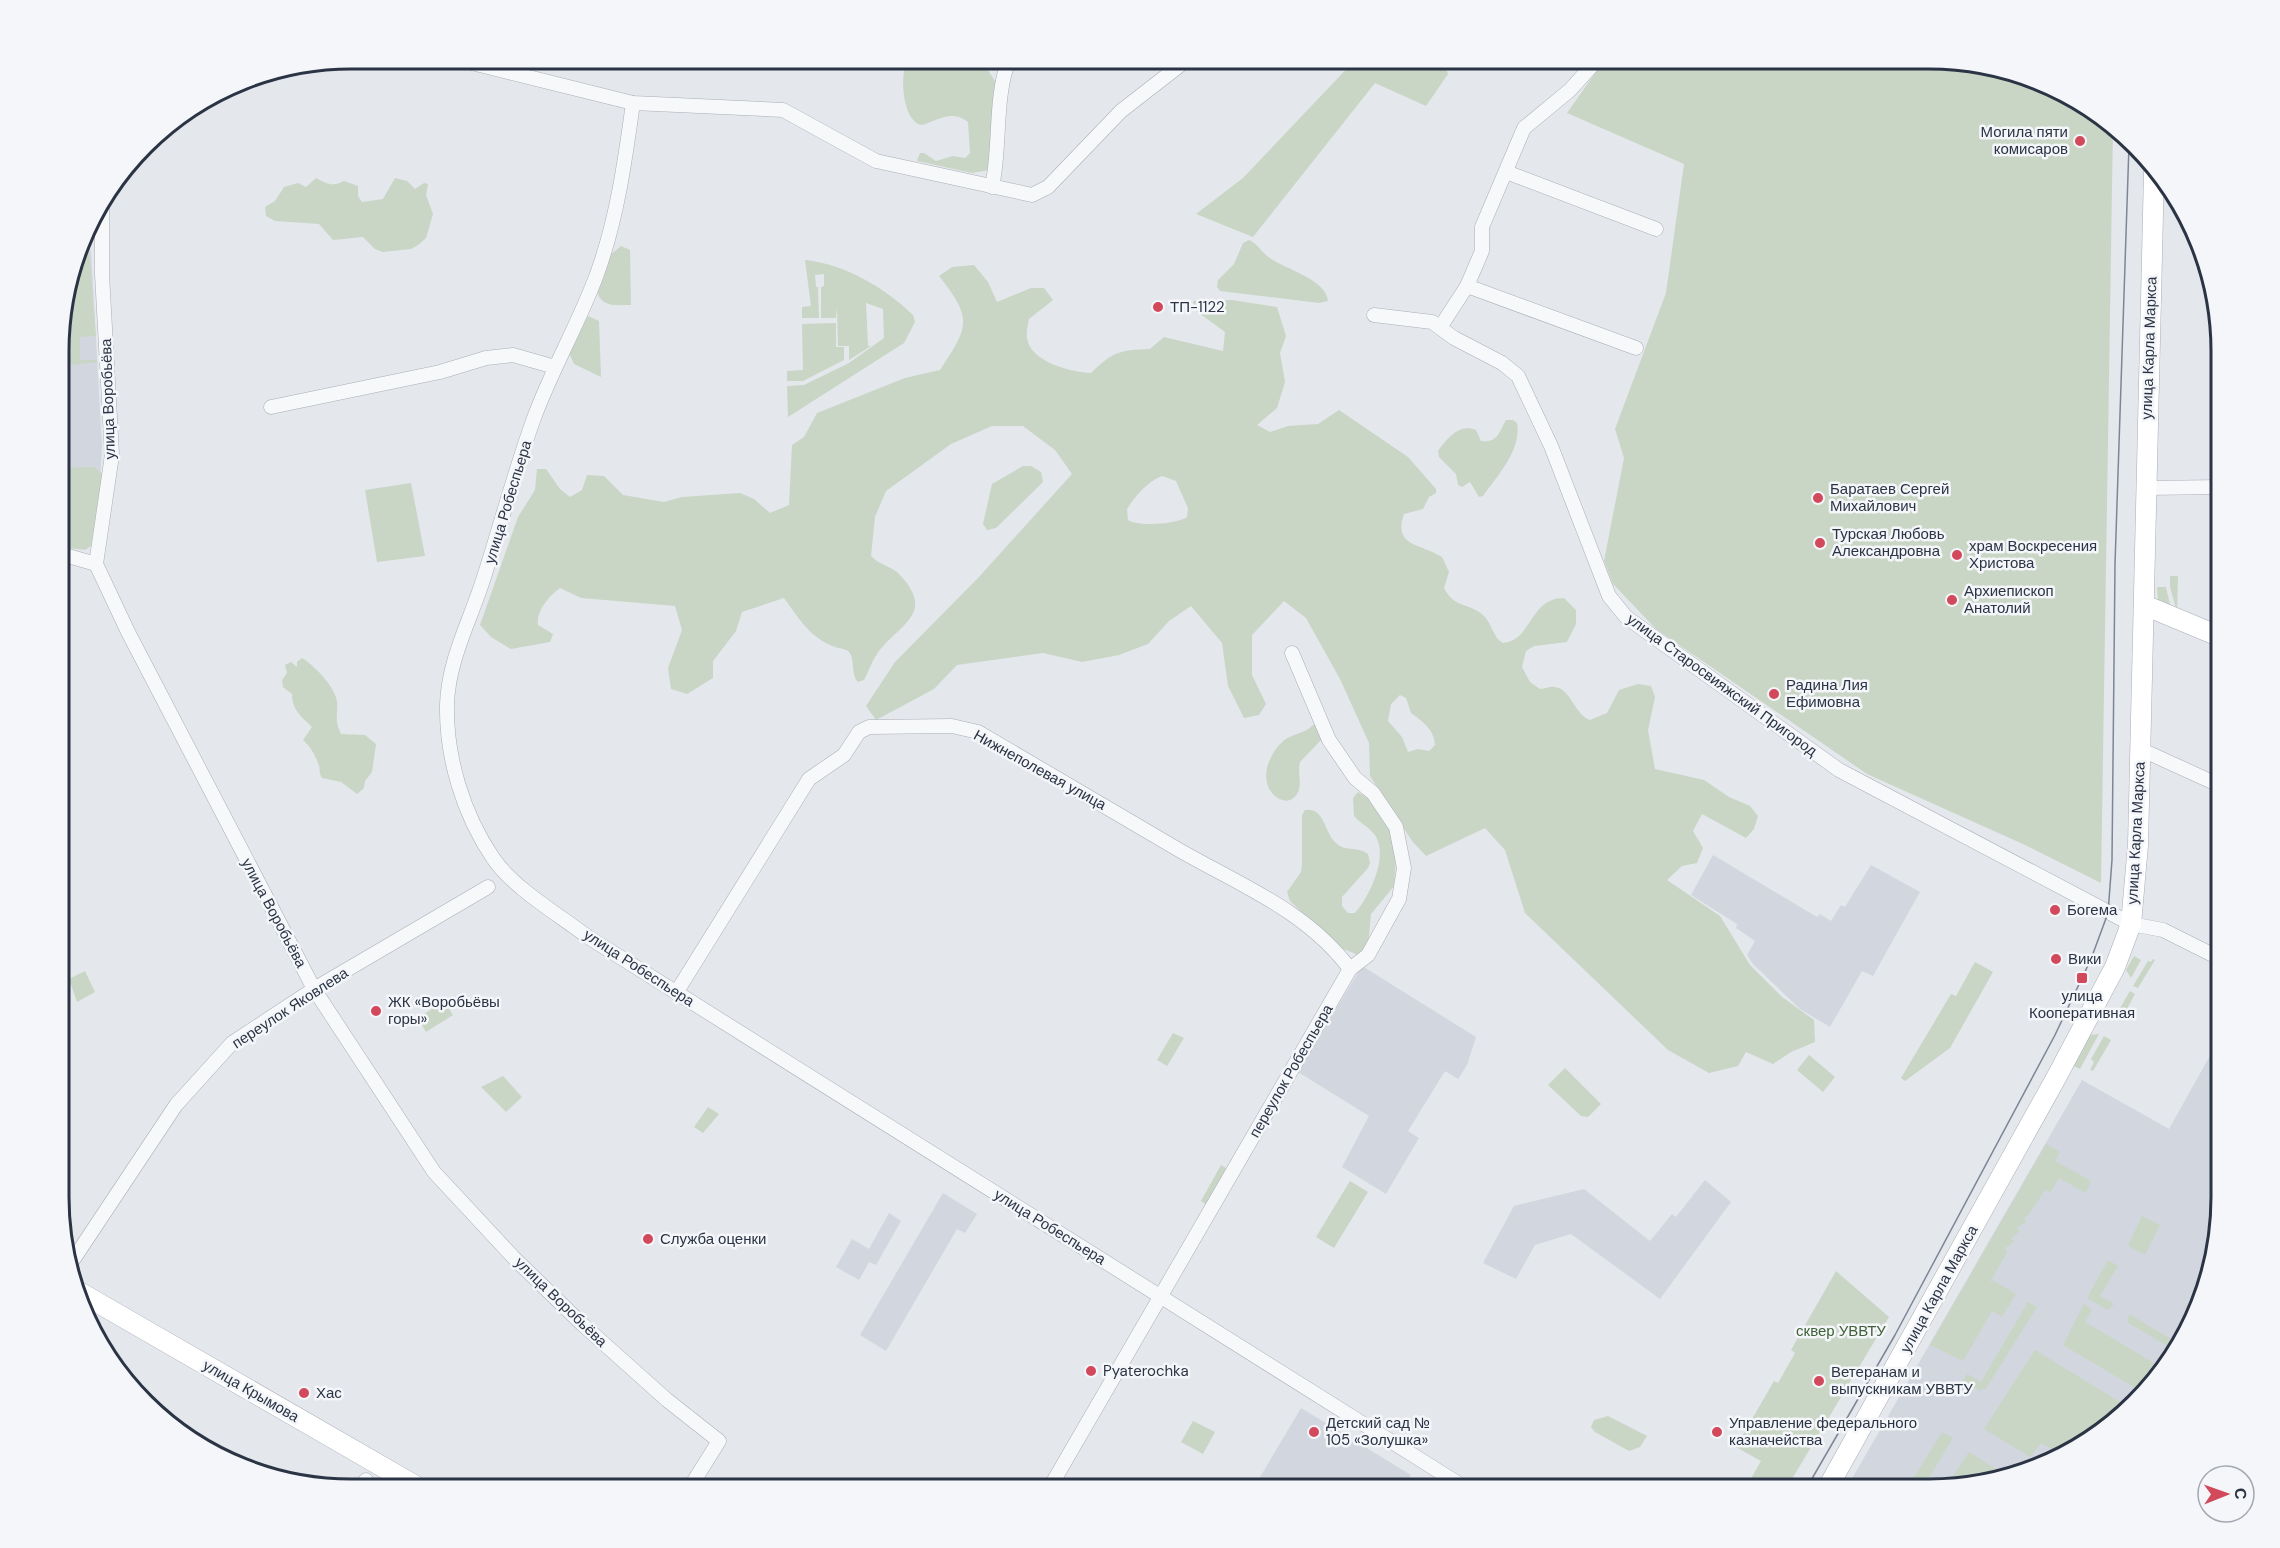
<svg xmlns="http://www.w3.org/2000/svg" width="2280" height="1548" viewBox="0 0 2280 1548" font-family="'DM Sans',sans-serif">
<style>
.built{fill:#d2d6de}
.green{fill:#c9d6c5;fill-rule:evenodd}
.lines{fill:none;stroke-linecap:round;stroke-linejoin:round}
.stream{stroke:#9fb4cc;stroke-width:4}
.street-casing{stroke:#a9aeb7;stroke-width:15}
.secondary-casing{stroke:#a9aeb7;stroke-width:21}
.street{stroke:#f7f8fa;stroke-width:14}
.secondary{stroke:#fff;stroke-width:20}
.tram{stroke:#7d8696;stroke-width:1.5}
.poi-dot{fill:#d1495b;stroke:#f4f6f9;stroke-width:2}
.labels{text-anchor:middle;stroke-width:5;stroke-linejoin:round;paint-order:stroke}
.poi-label{font-size:15px;fill:#2b3445;stroke:#f4f6f9;text-anchor:start}
.street-label{font-size:15px;fill:#2b3445;stroke:#f4f6f9}
.park-label{font-size:15px;fill:#3f6138;stroke:#f4f6f9}
.rim{fill:none;stroke:#2b3445;stroke-width:3}
</style>
<rect width="100%" height="100%" fill="#e4e7ec"/>
<g class="built">
<polygon points="92,217 92,244 89,248 91,251 102,446 100,481 61,540 61,313"/>
<polygon points="1713,855 1817,917 1820,914 1831,921 1841,905 1845,907 1871,865 1920,892 1873,976 1862,971 1830,1027 1800,1009 1753,964 1747,955 1755,941 1736,928 1737,924 1691,895"/>
<polygon points="1362,966 1476,1037 1467,1065 1458,1079 1445,1071 1408,1131 1419,1138 1386,1194 1342,1167 1369,1116 1298,1072"/>
<polygon points="2221,1036 2221,1216 2206,1291 2161,1375 2122,1417 2059,1459 2004,1480 1929,1489 1846,1489 2082,1080 2169,1129"/>
<polygon points="1705,1180 1731,1202 1660,1299 1571,1234 1535,1245 1516,1279 1483,1263 1514,1206 1584,1189 1650,1241 1672,1214 1676,1217"/>
<polygon points="943,1193 977,1214 965,1233 957,1229 886,1351 860,1335"/>
<polygon points="889,1213 901,1221 876,1265 869,1262 859,1280 836,1267 852,1239 869,1249"/>
<polygon points="1301,1408 1411,1475 1402,1489 1253,1489"/>
</g>
<g class="green">
<path d="M908 59H959L977 62 988 70 996 83 989 170 972 173 917 161 920 153H924L936 161 953 156 965 158 970 153 968 122C951 109 939 120 922 125 902 122 899 73 908 59Z"/>
<polygon points="1356,59 1442,59 1448,74 1426,106 1375,83 1253,237 1196,214 1243,178"/>
<polygon points="1605,59 1948,59 2023,74 2107,119 2113,126 2101,883 2025,845 1867,774 1656,629 1613,584 1604,561 1624,458 1615,429 1666,293 1684,164 1567,113"/>
<path d="M316 178C327 184 333 187 344 181L358 186V196L362 202 383 199 395 178 407 181 415 189 424 183 428 184 426 195 433 214 426 238 418 245 411 249 383 252 375 249 363 237 333 240 319 224 275 221 266 216 265 207 275 201 284 187 298 183 306 187Z"/>
<path d="M1249 240C1257 243 1262 253 1270 258 1285 269 1327 280 1328 301L1319 303 1220 291 1217 287 1218 280 1234 264 1243 243Z"/>
<path d="M621 246 630 250 631 305C617 305 600 308 597 290L610 255Z"/>
<polygon points="89,249 96,336 80,337 80,360 97,360 97,362 61,366 61,313 79,253 84,253"/>
<path d="M805 260C845 264 885 288 913 315L915 322 904 343 788 417 787 386 804 385 849 363 884 338 883 309 866 303 868 346H871L849 360V346H838L837 307 836 318H821V287L824 286V274L815 275 816 287H818L819 318H802V307L811 306Z"/>
<path d="M974 265 988 282 997 302 1031 288H1044L1053 300 1029 319C1028 324 1026 332 1027 338 1030 362 1071 372 1091 373 1113 352 1119 350 1150 349L1164 337 1223 351 1225 332 1195 310 1193 301 1232 300 1277 307 1286 336 1280 353 1285 382 1277 408 1257 425 1270 432 1288 426 1318 424 1339 410 1408 457 1436 489V493L1429 497 1423 509 1404 514C1392 547 1423 544 1442 557L1449 572 1444 588C1455 609 1468 602 1483 615 1492 623 1493 638 1503 643 1532 641 1529 598 1564 598L1576 610V624L1567 642 1534 646 1526 651 1522 667 1530 682 1540 689C1546 689 1550 686 1555 687 1571 689 1575 715 1590 720L1607 713 1619 690 1638 684 1651 686 1655 697 1648 730 1655 769 1704 780 1729 797 1750 806 1758 816 1754 829 1746 838 1702 814 1693 831 1703 848 1697 863 1682 866 1667 880 1720 916 1750 965 1782 997 1814 1020 1815 1042 1791 1052 1773 1064 1746 1052 1738 1066 1709 1073 1668 1050 1525 913 1505 850 1485 828 1426 856 1412 841 1370 776 1369 743 1340 679 1306 618 1284 601 1252 635V675L1266 704 1259 715 1244 718 1228 686 1222 643 1191 606 1169 621 1148 644 1119 655 1082 662 1043 653 957 665 934 689 876 720 866 706 895 662 978 578 1072 474 1055 450 1023 426H992L951 444 886 491 875 517 871 556C880 566 893 566 901 576 934 613 902 623 879 651 873 659 869 670 864 680L858 682C850 674 856 658 848 651 843 648 835 648 830 645 808 635 798 617 784 598L742 612 736 631 713 661V678L687 694 671 689 668 668 682 630 675 606 581 598 560 588C549 596 536 611 538 625L553 634 550 642 511 649 491 637 480 625 518 517 535 490 537 469H546L560 489 570 497 582 490 587 475 604 476 623 495 664 502 682 497 740 493 754 499 770 513 789 505 792 445 804 437 817 413 905 378 940 370C969 326 973 319 939 276L952 267ZM1162 476 1176 481 1188 508 1187 517C1178 524 1138 527 1128 520L1127 509C1136 495 1147 482 1162 476ZM1400 695 1406 698 1411 713C1422 721 1434 729 1435 745L1429 751 1418 749 1408 752 1402 737 1388 721 1391 704Z"/>
<polygon points="588,316 599,321 601,377 574,364 569,353"/>
<polygon points="836,323 836,347 844,347 844,360 803,381 787,381 787,371 803,370 802,324"/>
<path d="M1506 420H1513L1517 423C1522 450 1497 476 1483 496L1479 497 1470 482 1462 487 1458 485 1456 474 1439 457 1438 451C1448 437 1460 423 1476 430L1481 441C1498 443 1499 432 1506 420Z"/>
<polygon points="1023,466 1031,466 1041,472 1043,482 996,528 987,530 983,524 992,484"/>
<polygon points="94,467 103,474 91,546 85,550 61,547 61,468"/>
<polygon points="411,483 425,556 377,562 365,490"/>
<polygon points="2170,576 2178,576 2177,612 2170,587"/>
<polygon points="2157,587 2166,587 2171,609 2158,600"/>
<path d="M302 658C314 665 336 688 337 702 338 717 334 719 341 734L365 735 376 744 372 772 365 781 364 788 357 794 341 782 322 778C318 772 321 768 318 763 315 755 310 746 303 740L312 727C301 716 292 710 292 694L283 687 282 680 287 673 285 665 291 662 297 667V662Z"/>
<path d="M1313 725H1317L1322 739 1300 762C1297 773 1303 784 1297 794 1285 814 1249 786 1276 749 1289 731 1301 737 1313 725Z"/>
<path d="M1358 792 1379 805 1397 845 1394 886 1371 914 1368 947 1358 955 1339 947 1290 901 1287 892 1301 872 1302 864V815L1305 810C1325 807 1324 833 1336 843 1345 852 1358 846 1368 854L1370 863 1368 868 1342 897V906L1348 913H1355C1370 896 1389 856 1375 835 1369 827 1360 823 1354 816L1353 798Z"/>
<polygon points="2134,956 2141,960 2131,978 2126,970"/>
<polygon points="2153,959 2155,960 2138,988 2133,986 2148,961 2151,962"/>
<polygon points="1975,962 1993,972 1950,1048 1905,1081 1901,1078 1951,994 1956,996"/>
<polygon points="85,971 95,992 77,1002 69,979"/>
<polygon points="2130,991 2135,994 2122,1018 2116,1015"/>
<polygon points="444,1001 453,1015 426,1032 418,1018"/>
<polygon points="1173,1033 1184,1038 1167,1066 1157,1060"/>
<polygon points="2099,1034 2080,1069 2074,1066 2074,1063 2089,1035"/>
<polygon points="2104,1036 2111,1040 2093,1071 2090,1070 2094,1062 2091,1059"/>
<polygon points="1809,1055 1835,1077 1823,1092 1797,1070"/>
<polygon points="1565,1068 1601,1104 1588,1117 1581,1116 1548,1085"/>
<polygon points="503,1076 522,1097 506,1112 481,1087"/>
<polygon points="708,1107 719,1114 703,1133 694,1127"/>
<polygon points="2046,1144 2060,1152 2055,1161 2091,1181 2086,1193 2059,1178 2050,1193 2045,1190 2030,1213 2024,1218 2026,1221 2017,1228 2020,1231 2011,1238 2014,1242 2005,1248 2007,1252 1989,1284 1993,1280 2016,1294 2002,1317 1992,1311 1963,1361 1930,1345"/>
<polygon points="1221,1165 1229,1170 1208,1206 1201,1201"/>
<polygon points="1350,1181 1368,1192 1334,1248 1316,1237"/>
<polygon points="2142,1216 2160,1225 2145,1255 2128,1246"/>
<polygon points="2108,1260 2118,1266 2100,1296 2114,1304 2108,1310 2087,1298"/>
<polygon points="1836,1271 1889,1317 1786,1489 1745,1489 1761,1461 1736,1447 1774,1381 1778,1383 1795,1353 1791,1350"/>
<polygon points="2028,1302 2037,1307 1985,1390 1982,1388 1980,1391 1963,1381 1967,1374 1981,1382"/>
<polygon points="2084,1304 2092,1310 2085,1322 2164,1369 2144,1393 2063,1345"/>
<polygon points="2129,1314 2178,1343 2174,1350 2127,1322"/>
<path d="M2035 1350 2130 1408C2111 1429 2071 1454 2044 1465L2051 1449 2041 1443 2030 1457 1984 1429Z"/>
<polygon points="1608,1416 1647,1436 1640,1447 1629,1451 1595,1432 1591,1427 1594,1420"/>
<polygon points="1193,1421 1215,1432 1203,1454 1181,1442"/>
<polygon points="1942,1432 1953,1438 1922,1489 1907,1489"/>
<polygon points="1969,1452 1996,1469 1988,1482 1964,1485 1952,1478"/>
</g>
<g class="lines">
<polyline class="stream" points="491,59 500,64"/>
<g class="street-casing">
<g id="street">
<polyline points="456,59 633,103 783,110 876,161 1032,195 1048,187 1121,111 1188,59"/>
<path d="M633 103C625 161 617 219 597 274 579 323 552 369 534 418 515 470 501 524 484 577 471 619 448 660 447 705 446 757 463 814 493 858 513 888 558 914 588 937L1467 1489"/>
<polyline points="1506,172 1656,229"/>
<path d="M992 187C1001 145 994 99 1009 59"/>
<polyline points="102,204 102,274 112,455 96,564 128,632 314,989 434,1172 514,1258 582,1324 667,1400 719,1441 689,1489"/>
<polyline points="1467,286 1636,348"/>
<polyline points="1374,315 1432,322 1454,338 1502,363 1518,376 1551,446 1609,596 1626,617 1839,770 2131,924 2163,930 2221,959"/>
<polyline points="1441,326 1467,286 1482,251 1482,227 1524,128 1570,90 1598,59"/>
<polyline points="271,407 440,372 486,358 513,355 555,367"/>
<polyline points="2145,488 2221,487"/>
<polyline points="61,554 96,564"/>
<polyline points="2140,749 2221,786"/>
<path d="M676 993 809 779 844 755 859 732 869 727 952 726 978 732C1045 771 1112 811 1179 850 1240 885 1307 911 1350 969"/>
<polyline points="71,1263 176,1105 232,1043 314,989 488,887"/>
<polyline points="358,1489 366,1480"/>
<polyline points="1049,1489 1350,969 1368,955 1399,899 1404,868 1396,827 1373,793 1355,778 1329,740 1292,653"/>
</g>
</g>
<g class="secondary-casing">
<g id="secondary">
<polyline points="2144,605 2221,637"/>
<polyline points="81,1293 421,1489"/>
<polyline points="1827,1489 2056,1078 2115,967 2131,924 2138,845 2154,172"/>
</g>
</g>
<use href="#street" class="street"/>
<use href="#secondary" class="secondary"/>
<polyline class="tram" points="1806,1489 1895,1335 2055,1035 2091,959 2108,913 2112,860 2115,564 2129,145"/>
</g>
<g class="poi-dot">
<circle cx="2080" cy="141" r="6"/>
<circle cx="1158" cy="307" r="6"/>
<circle cx="1818" cy="498" r="6"/>
<circle cx="1820" cy="543" r="6"/>
<circle cx="1957" cy="555" r="6"/>
<circle cx="1952" cy="600" r="6"/>
<circle cx="1774" cy="694" r="6"/>
<circle cx="2055" cy="910" r="6"/>
<circle cx="2056" cy="959" r="6"/>
<rect x="2076" y="972" width="12" height="12" rx="3"/>
<circle cx="376" cy="1011" r="6"/>
<circle cx="648" cy="1239" r="6"/>
<circle cx="1091" cy="1371" r="6"/>
<circle cx="1819" cy="1381" r="6"/>
<circle cx="304" cy="1393" r="6"/>
<circle cx="1314" cy="1432" r="6"/>
<circle cx="1717" cy="1432" r="6"/>
</g>
<g class="labels">
<g class="poi-label">
<text x="2068" y="137" text-anchor="end">Могила пяти<tspan x="2068" dy="17">комисаров</tspan></text>
<text x="1170" y="312">ТП-1122</text>
<text x="1830" y="494">Баратаев Сергей<tspan x="1830" dy="17">Михайлович</tspan></text>
<text x="1832" y="539">Турская Любовь<tspan x="1832" dy="17">Александровна</tspan></text>
<text x="1969" y="551">храм Воскресения<tspan x="1969" dy="17">Христова</tspan></text>
<text x="1964" y="596">Архиепископ<tspan x="1964" dy="17">Анатолий</tspan></text>
<text x="1786" y="690">Радина Лия<tspan x="1786" dy="17">Ефимовна</tspan></text>
<text x="2067" y="915">Богема</text>
<text x="2068" y="964">Вики</text>
<text x="2082" y="1001" text-anchor="middle">улица<tspan x="2082" dy="17">Кооперативная</tspan></text>
<text x="388" y="1007">ЖК «Воробьёвы<tspan x="388" dy="17">горы»</tspan></text>
<text x="660" y="1244">Служба оценки</text>
<text x="1103" y="1376">Pyaterochka</text>
<text x="1831" y="1377">Ветеранам и<tspan x="1831" dy="17">выпускникам УВВТУ</tspan></text>
<text x="316" y="1398">Хас</text>
<text x="1326" y="1428">Детский сад №<tspan x="1326" dy="17">105 «Золушка»</tspan></text>
<text x="1729" y="1428">Управление федерального<tspan x="1729" dy="17">казначейства</tspan></text>
</g>
<g class="street-label">
<text transform="translate(2149 348) rotate(-88)" y="5">улица Карла Маркса</text>
<text transform="translate(108 399) rotate(-92)" y="5">улица Воробьёва</text>
<text transform="translate(508 502) rotate(-73)" y="5">улица Робеспьера</text>
<text transform="translate(1722 685) rotate(36)" y="5">улица Старосвияжский Пригород</text>
<text transform="translate(1040 770) rotate(29)" y="5">Нижнеполевая улица</text>
<text transform="translate(2136 833) rotate(-87)" y="5">улица Карла Маркса</text>
<text transform="translate(274 913) rotate(62)" y="5">улица Воробьёва</text>
<text transform="translate(639 968) rotate(33)" y="5">улица Робеспьера</text>
<text transform="translate(290 1008) rotate(-33)" y="5">переулок Яковлева</text>
<text transform="translate(1291 1071) rotate(-60)" y="5">переулок Робеспьера</text>
<text transform="translate(1050 1227) rotate(32)" y="5">улица Робеспьера</text>
<text transform="translate(1939 1289) rotate(-61)" y="5">улица Карла Маркса</text>
<text transform="translate(561 1302) rotate(44)" y="5">улица Воробьёва</text>
<text transform="translate(251 1391) rotate(30)" y="5">улица Крымова</text>
</g>
<g class="park-label">
<text x="1841" y="1336">сквер УВВТУ</text>
</g>
</g>
<path d="M0 0H2280V1548H0ZM351 69H1929A282 282 0 0 1 2211 351V1197A282 282 0 0 1 1929 1479H351A282 282 0 0 1 69 1197V351A282 282 0 0 1 351 69Z" fill="#f4f6f9" fill-rule="evenodd"/>
<path class="rim" d="M351 69H1929A282 282 0 0 1 2211 351V1197A282 282 0 0 1 1929 1479H351A282 282 0 0 1 69 1197V351A282 282 0 0 1 351 69Z"/>
<g transform="translate(2226 1494) rotate(89)"><circle r="28" fill="#f4f6f9" stroke="#a4a8b1" stroke-width="1.5"/>
<path d="M0-4.5L10 22L0 15L-10 22Z" fill="#d1495b"/>
<text y="-9" font-size="16" font-weight="bold" text-anchor="middle" fill="#2b3445">С</text>
</g>
</svg>
